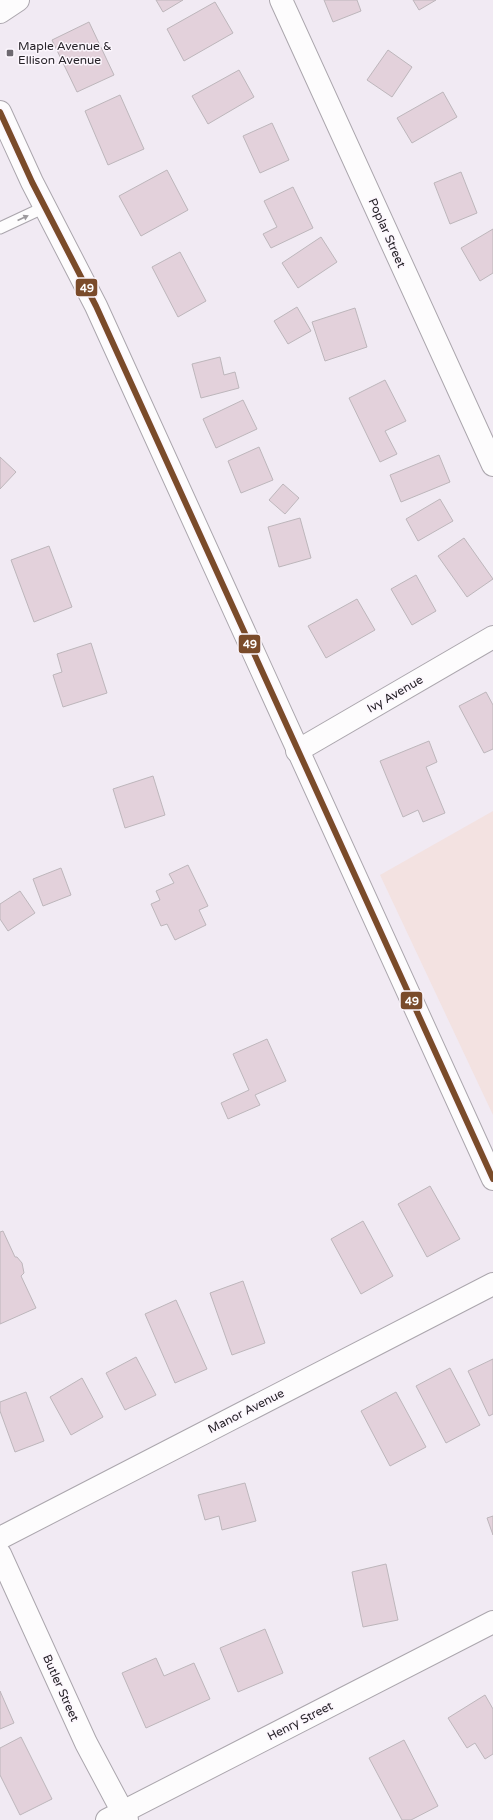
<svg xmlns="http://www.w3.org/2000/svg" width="493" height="1820" viewBox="0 0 493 1820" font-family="'Varela Round',sans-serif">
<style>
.education{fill:#f3e2e1}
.building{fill:#e3d1db;stroke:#bdb6bb}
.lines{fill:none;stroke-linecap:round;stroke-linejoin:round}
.lane-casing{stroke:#aba6ad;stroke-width:13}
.street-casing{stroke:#aba6ad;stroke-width:24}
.secondary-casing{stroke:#aba6ad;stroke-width:24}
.lane{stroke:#fdfcfd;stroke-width:11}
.street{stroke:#fdfcfd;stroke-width:22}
.secondary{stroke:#fdfcfd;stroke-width:22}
.bus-1-casing{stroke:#fcf6fd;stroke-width:9}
.bus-1{stroke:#7a4b2a;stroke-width:6}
.oneway{fill:#9d9a9e}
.poi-dot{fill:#6e6970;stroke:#fcf6fd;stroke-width:1.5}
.labels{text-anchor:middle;stroke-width:3;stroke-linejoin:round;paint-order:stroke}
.poi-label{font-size:12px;fill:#272329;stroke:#fcf6fd;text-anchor:start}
.street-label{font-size:12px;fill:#272329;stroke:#fcf6fd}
.line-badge{stroke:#fcf6fd;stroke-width:1.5}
.badge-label{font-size:11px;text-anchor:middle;font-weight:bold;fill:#fff}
</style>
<rect width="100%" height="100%" fill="#f1eaf3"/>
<polygon class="education" points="493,811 493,1115 380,875"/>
<g class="building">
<polygon points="156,0 183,0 163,12"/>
<polygon points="324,0 357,0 361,11 333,22"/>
<polygon points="413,0 436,0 419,10"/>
<polygon points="215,2 233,33 184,61 167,29"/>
<polygon points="89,22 114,75 77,92 52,40"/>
<polygon points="388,50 412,67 392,97 367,80"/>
<polygon points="239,70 254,97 208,124 192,96"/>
<polygon points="443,92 457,117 412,143 397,118"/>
<polygon points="120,95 144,149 108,165 85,111"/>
<polygon points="272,123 289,160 260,173 243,136"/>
<polygon points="167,170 188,210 141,236 119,196"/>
<polygon points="461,172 477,213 450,224 434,183"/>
<polygon points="293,187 313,228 271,248 263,234 277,227 264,201"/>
<polygon points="493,229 493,273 480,281 461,248"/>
<polygon points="321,237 337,262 298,288 282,263"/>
<polygon points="180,252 206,301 178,317 152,267"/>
<polygon points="297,307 311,331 288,344 274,321"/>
<polygon points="355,308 367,347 325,361 312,322"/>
<polygon points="220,357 224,375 235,372 239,388 201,398 192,364"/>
<polygon points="385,380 406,421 385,431 397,454 380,462 349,398"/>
<polygon points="243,400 257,429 216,448 203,419"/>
<polygon points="259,447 273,480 241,493 228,461"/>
<polygon points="439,455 450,482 401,502 390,475"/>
<polygon points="0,457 16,472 0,489"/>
<polygon points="283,484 299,498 285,514 269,500"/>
<polygon points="440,499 453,521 418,541 406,519"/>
<polygon points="300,518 311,558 279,567 268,527"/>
<polygon points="464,538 493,579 467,597 438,556"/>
<polygon points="49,546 72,607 34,622 11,560"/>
<polygon points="416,575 436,611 412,625 391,589"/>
<polygon points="357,599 375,630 326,658 308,626"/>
<polygon points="91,643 107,693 63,707 53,675 62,672 57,654"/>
<polygon points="486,692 493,705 493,749 484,753 459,706"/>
<polygon points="429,741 437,762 426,767 445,813 423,822 418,810 403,817 380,761"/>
<polygon points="153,776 165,815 125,828 113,789"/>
<polygon points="188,865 208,906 199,910 206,925 175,940 167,924 161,926 151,904 160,900 156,891 174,883 169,874"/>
<polygon points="61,868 71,895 43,906 33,879"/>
<polygon points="20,891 35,913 8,931 0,919 0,904"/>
<polygon points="267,1039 286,1081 255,1095 260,1105 228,1119 221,1103 249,1090 233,1054"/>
<polygon points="430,1186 460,1239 427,1257 398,1204"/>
<polygon points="363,1221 393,1276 361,1294 331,1239"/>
<polygon points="3,1231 15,1257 17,1257 22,1263 24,1273 21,1276 36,1308 0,1324 0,1232"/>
<polygon points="243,1281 265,1343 232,1355 210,1293"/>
<polygon points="176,1300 207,1369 175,1383 145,1314"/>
<polygon points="136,1357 156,1395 125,1410 106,1373"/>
<polygon points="493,1359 493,1414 489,1416 468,1371"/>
<polygon points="450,1368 480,1425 446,1443 416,1386"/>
<polygon points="82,1378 103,1417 71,1435 50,1397"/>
<polygon points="26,1392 44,1441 15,1452 0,1411 0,1402"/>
<polygon points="396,1392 426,1447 390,1466 361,1411"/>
<polygon points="245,1483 256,1521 222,1530 219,1516 205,1520 198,1495"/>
<polygon points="493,1516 493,1535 487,1518"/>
<polygon points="386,1564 398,1620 363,1627 352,1572"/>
<polygon points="265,1629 283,1673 238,1692 220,1648"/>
<polygon points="156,1658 164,1676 194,1663 210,1699 146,1728 122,1673"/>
<polygon points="0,1691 14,1723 0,1729"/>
<polygon points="485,1695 493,1709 493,1754 485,1759 475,1743 467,1748 448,1718"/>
<polygon points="21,1737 52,1799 20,1815 0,1775 0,1748"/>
<polygon points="404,1740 438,1806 411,1820 402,1820 369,1758"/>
</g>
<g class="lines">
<g class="lane-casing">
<polyline id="lane" points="0,228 45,207"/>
</g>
<g class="street-casing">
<g id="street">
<polyline points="281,0 493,465"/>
<polyline points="297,751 493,637"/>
<polyline points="0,1538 493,1284"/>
<polyline points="0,1554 86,1743 127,1820"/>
<polyline points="107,1820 493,1622"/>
</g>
</g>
<g class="secondary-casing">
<g id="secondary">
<polyline points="0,12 18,0"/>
<polyline points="0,112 32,182 96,306 493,1179"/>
</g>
</g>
<use href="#lane" class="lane"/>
<use href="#street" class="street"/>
<use href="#secondary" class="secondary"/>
<g class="bus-1-casing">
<polyline id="bus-1" points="0,112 32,182 96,306 493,1179"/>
</g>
<use href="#bus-1" class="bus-1"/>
</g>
<defs><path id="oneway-solid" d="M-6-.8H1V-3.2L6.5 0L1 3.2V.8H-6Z"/></defs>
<use class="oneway" href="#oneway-solid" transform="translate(23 218) rotate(-25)"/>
<rect class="poi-dot" x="6" y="49" width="8" height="8" rx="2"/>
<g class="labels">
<g class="poi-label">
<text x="18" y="50">Maple Avenue &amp;<tspan x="18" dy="14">Ellison Avenue</tspan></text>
</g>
<g class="street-label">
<text transform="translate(387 233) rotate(66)" y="4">Poplar Street</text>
<text transform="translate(395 694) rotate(-30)" y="4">Ivy Avenue</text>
<text transform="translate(246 1411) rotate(-27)" y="4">Manor Avenue</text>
<text transform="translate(61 1688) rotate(66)" y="4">Butler Street</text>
<text transform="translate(300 1721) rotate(-27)" y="4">Henry Street</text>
</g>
</g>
<g class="line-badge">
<rect x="75" y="278" width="23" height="19" rx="4" fill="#7a4b2a"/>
<rect x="238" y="634" width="23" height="20" rx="4" fill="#7a4b2a"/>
<rect x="400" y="991" width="23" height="19" rx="4" fill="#7a4b2a"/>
</g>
<g class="badge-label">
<text x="87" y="292">49</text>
<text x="250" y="648">49</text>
<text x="412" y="1005">49</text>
</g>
</svg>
